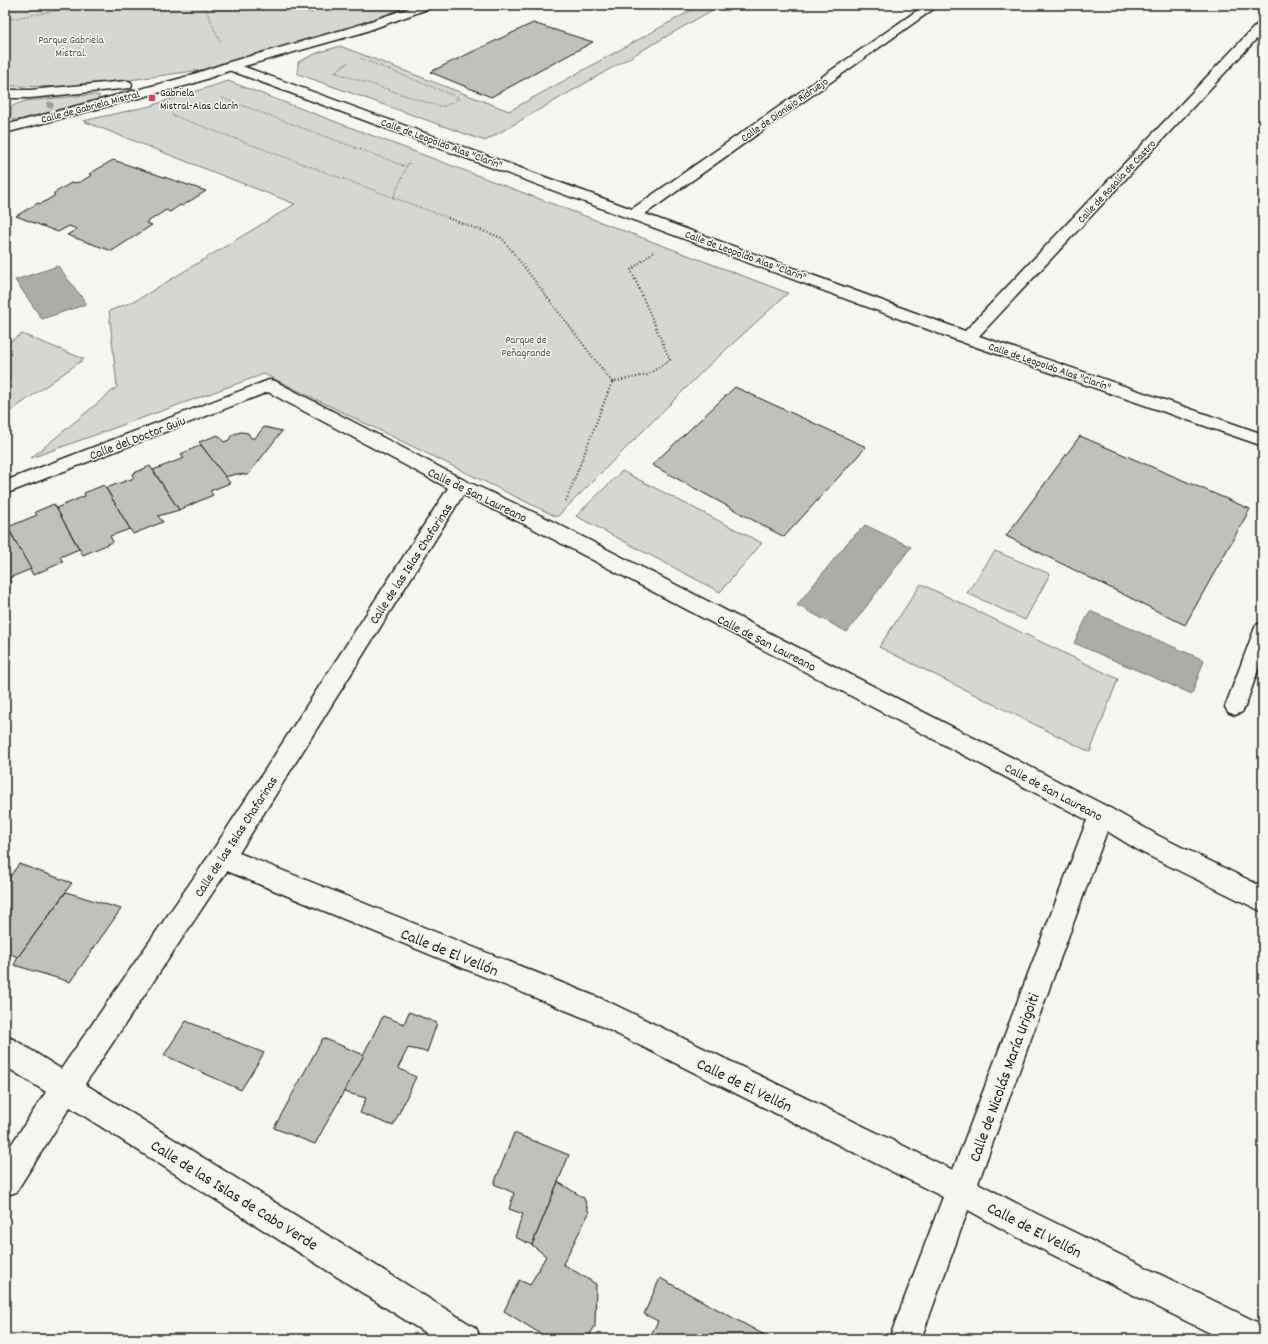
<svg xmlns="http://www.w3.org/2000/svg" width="1268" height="1344" viewBox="0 0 1268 1344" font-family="Dekko,sans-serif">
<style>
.green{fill:#d6d6d2;stroke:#797977}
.water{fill:#acaca9;stroke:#727271}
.building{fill:#c0c0bd;stroke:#1c1c1c}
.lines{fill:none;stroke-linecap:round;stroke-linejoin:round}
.lane-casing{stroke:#1c1c1c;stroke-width:3}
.street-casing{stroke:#1c1c1c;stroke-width:3}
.secondary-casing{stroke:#1c1c1c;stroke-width:3}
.path-far1{stroke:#1c1c1c;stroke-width:1.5;stroke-dasharray:0.5 2;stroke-linecap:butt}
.path{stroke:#1c1c1c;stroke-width:2;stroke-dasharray:1 2.5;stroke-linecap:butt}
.lane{fill:#f6f6f2;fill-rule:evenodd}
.street{fill:#f6f6f2;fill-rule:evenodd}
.secondary{fill:#f6f6f2;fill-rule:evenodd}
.tree{fill:#9d9d9b}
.poi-dot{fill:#d1495b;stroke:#f6f6f2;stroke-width:1.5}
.labels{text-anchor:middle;stroke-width:3;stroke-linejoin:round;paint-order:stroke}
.far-park-label{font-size:11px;fill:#545453;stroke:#f6f6f2}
.far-poi-label{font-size:11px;fill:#1c1c1c;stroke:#f6f6f2;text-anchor:start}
.far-street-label{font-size:11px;fill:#1c1c1c;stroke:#f6f6f2}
.street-label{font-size:13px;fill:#1c1c1c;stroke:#f6f6f2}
.near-street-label{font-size:16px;fill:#1c1c1c;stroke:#f6f6f2}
</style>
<rect width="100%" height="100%" fill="#f6f6f2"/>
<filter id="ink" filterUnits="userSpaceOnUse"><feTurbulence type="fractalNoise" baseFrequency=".025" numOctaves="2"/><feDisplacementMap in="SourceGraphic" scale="8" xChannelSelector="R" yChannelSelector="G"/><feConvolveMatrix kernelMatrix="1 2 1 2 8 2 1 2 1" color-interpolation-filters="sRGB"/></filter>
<g filter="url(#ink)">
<g class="green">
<polygon points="5,5 418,5 230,66 79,87 5,86"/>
<polygon points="701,5 721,5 485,141 298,74 298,62 317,53 340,46 509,111"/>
<polygon points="228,81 788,293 706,368 557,517 264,374 31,458 117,387 109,311 137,300 295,204 83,121 150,106"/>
<polygon points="88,95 97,95 100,96 96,100 20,120 13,120 10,116 12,106 25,101"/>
<polygon points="22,334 84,359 5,415 5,345"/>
<polygon points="622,471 762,543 720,592 576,516"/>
<polygon points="995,551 1050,574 1025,620 967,593"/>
<polygon points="921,584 1118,679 1090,752 879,647"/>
</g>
<g class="water">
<polygon points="58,266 87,304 42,319 15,280"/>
<polygon points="865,525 911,547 847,632 797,605 848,542"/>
<polygon points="1090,611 1204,660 1192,694 1074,643"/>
</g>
<g class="building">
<polygon points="533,23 593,42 491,97 430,72"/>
<polygon points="113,160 206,191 182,206 180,205 170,212 166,210 146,223 152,225 112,251 67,235 77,229 69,226 58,232 16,216 38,203 41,204 54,196 54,193 71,183 80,182 92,175 89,174"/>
<polygon points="735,387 866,447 784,537 652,465"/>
<polygon points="264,427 282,431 248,475 236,474 225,477 199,442 218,435 224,442 229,440 231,436 234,434 241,432 248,433 251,438 255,438"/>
<polygon points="1080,436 1250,509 1185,625 1006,536"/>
<polygon points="201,445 230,483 210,491 213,495 179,510 153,470 184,458 181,454"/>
<polygon points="150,466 179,510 158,516 163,522 133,534 106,488 134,478 132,474"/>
<polygon points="104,485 130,529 110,536 113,542 83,555 56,508 85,496 84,493"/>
<polygon points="54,504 79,549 60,557 63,562 33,575 8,527 37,515 35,512"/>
<polygon points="5,523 31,569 9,578 11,584 5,586"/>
<polygon points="19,864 72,883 18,957 5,952 5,883"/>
<polygon points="66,892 121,909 70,982 14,965 18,957"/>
<polygon points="409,1012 437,1023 427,1052 408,1048 398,1068 416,1077 393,1126 360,1113 366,1098 344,1092 383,1016 404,1024"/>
<polygon points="186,1021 264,1053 241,1090 164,1055"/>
<polygon points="323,1038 364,1055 315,1144 274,1128"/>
<polygon points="514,1133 569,1155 532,1245 515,1237 523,1214 509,1209 514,1193 494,1184"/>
<polygon points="558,1182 584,1198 589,1213 563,1264 596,1284 595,1326 587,1339 549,1339 504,1311 519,1280 530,1285 546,1256 532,1245"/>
<polygon points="660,1278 772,1339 649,1339 658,1321 644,1314"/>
</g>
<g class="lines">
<g class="lane-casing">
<polygon id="lane" points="1263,623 1263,656 1245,707 1242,712 1235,715 1228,712 1225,707 1254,630 1256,625"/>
</g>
<g class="street-casing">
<g id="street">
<polygon points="925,5 939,5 645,214 965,331 1259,22 1263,21 1263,32 979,336 1263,434 1263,446 962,342 226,69 224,66 226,63 234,63 632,209"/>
<path d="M269 380 275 381 466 481 544 517 1110 808 1159 836 1263 887V912L1141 852 1107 831 978 1183 1037 1214 1263 1325V1339H1222L1015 1236 968 1210 921 1339H889L943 1197 587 1019 227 871 85 1084 476 1328 481 1339H435L70 1107 16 1192 5 1196V1154L46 1092 5 1066V1036L15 1040 61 1069 213 850 448 488 268 392 5 494V481ZM463 495 530 527 1087 820 953 1170 607 1001 239 853Z"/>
</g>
</g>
<g class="secondary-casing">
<g id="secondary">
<polygon points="418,5 435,5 433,7 361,33 234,69 192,84 5,133 5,125 182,78 226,63 353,27"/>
<polygon points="126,81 131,82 132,85 131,88 30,98 5,98 5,90 30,90"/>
</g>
</g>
<g class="path-far1">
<polyline points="204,5 220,42"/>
<polyline points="272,5 312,13"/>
<polyline points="5,20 87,5"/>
<polyline points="348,63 334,72 438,106 445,106 458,99 457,97 360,58"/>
<polyline points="222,98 407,167"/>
<polyline points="172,115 451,219"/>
<polyline points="393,198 409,162"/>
</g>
<g class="path">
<polyline points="448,218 502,238 612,382"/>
<polyline points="612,382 647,375 670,360 631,270 653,252"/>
<polyline points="566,501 612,382"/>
</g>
<use href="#lane" class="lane"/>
<use href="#street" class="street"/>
<use href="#secondary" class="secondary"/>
</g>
<circle class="tree" cx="50" cy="105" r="3.5"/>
</g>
<rect class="poi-dot" x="148" y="94" width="8" height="8" rx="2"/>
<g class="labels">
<g class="far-park-label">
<text x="71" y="43">Parque Gabriela<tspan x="71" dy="13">Mistral.</tspan></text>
<text x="526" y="343">Parque de<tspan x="526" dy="13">Peñagrande</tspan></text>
</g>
<g class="far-poi-label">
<text x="160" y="96">Gabriela<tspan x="160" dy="13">Mistral-Alas Clarín</tspan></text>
</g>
<g class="far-street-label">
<text transform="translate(90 106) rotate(-15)" y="4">Calle de Gabriela Mistral</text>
<text transform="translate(784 109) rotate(-35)" y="4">Calle de Dionisio Ridruejo</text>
<text transform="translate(442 143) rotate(20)" y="4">Calle de Leopoldo Alas "Clarín"</text>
<text transform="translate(1116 181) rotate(-47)" y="4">Calle de Rosalía de Castro</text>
<text transform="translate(746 255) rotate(20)" y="4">Calle de Leopoldo Alas "Clarín"</text>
<text transform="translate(1050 366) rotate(19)" y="4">Calle de Leopoldo Alas "Clarín"</text>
</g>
<g class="street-label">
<text transform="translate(137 437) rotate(-21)" y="5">Calle del Doctor Guiu</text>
<text transform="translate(478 494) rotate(26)" y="5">Calle de San Laureano</text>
<text transform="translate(410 563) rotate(-57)" y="5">Calle de las Islas Chafarinas</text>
<text transform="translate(767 642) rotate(27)" y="5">Calle de San Laureano</text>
<text transform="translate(1054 791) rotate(28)" y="5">Calle de San Laureano</text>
<text transform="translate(235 836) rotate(-57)" y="5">Calle de las Islas Chafarinas</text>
</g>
<g class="near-street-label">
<text transform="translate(450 951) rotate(22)" y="6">Calle de El Vellón</text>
<text transform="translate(1003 1077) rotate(-70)" y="6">Calle de Nicolás María Urigoiti</text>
<text transform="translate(745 1084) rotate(26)" y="6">Calle de El Vellón</text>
<text transform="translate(235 1194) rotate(32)" y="6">Calle de las Islas de Cabo Verde</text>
<text transform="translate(1035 1229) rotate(27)" y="6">Calle de El Vellón</text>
</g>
</g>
<rect width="1268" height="1344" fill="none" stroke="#f6f6f2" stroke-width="20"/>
<rect x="10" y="10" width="1248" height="1324" fill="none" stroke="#1c1c1c" stroke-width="1.5" filter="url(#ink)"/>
</svg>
